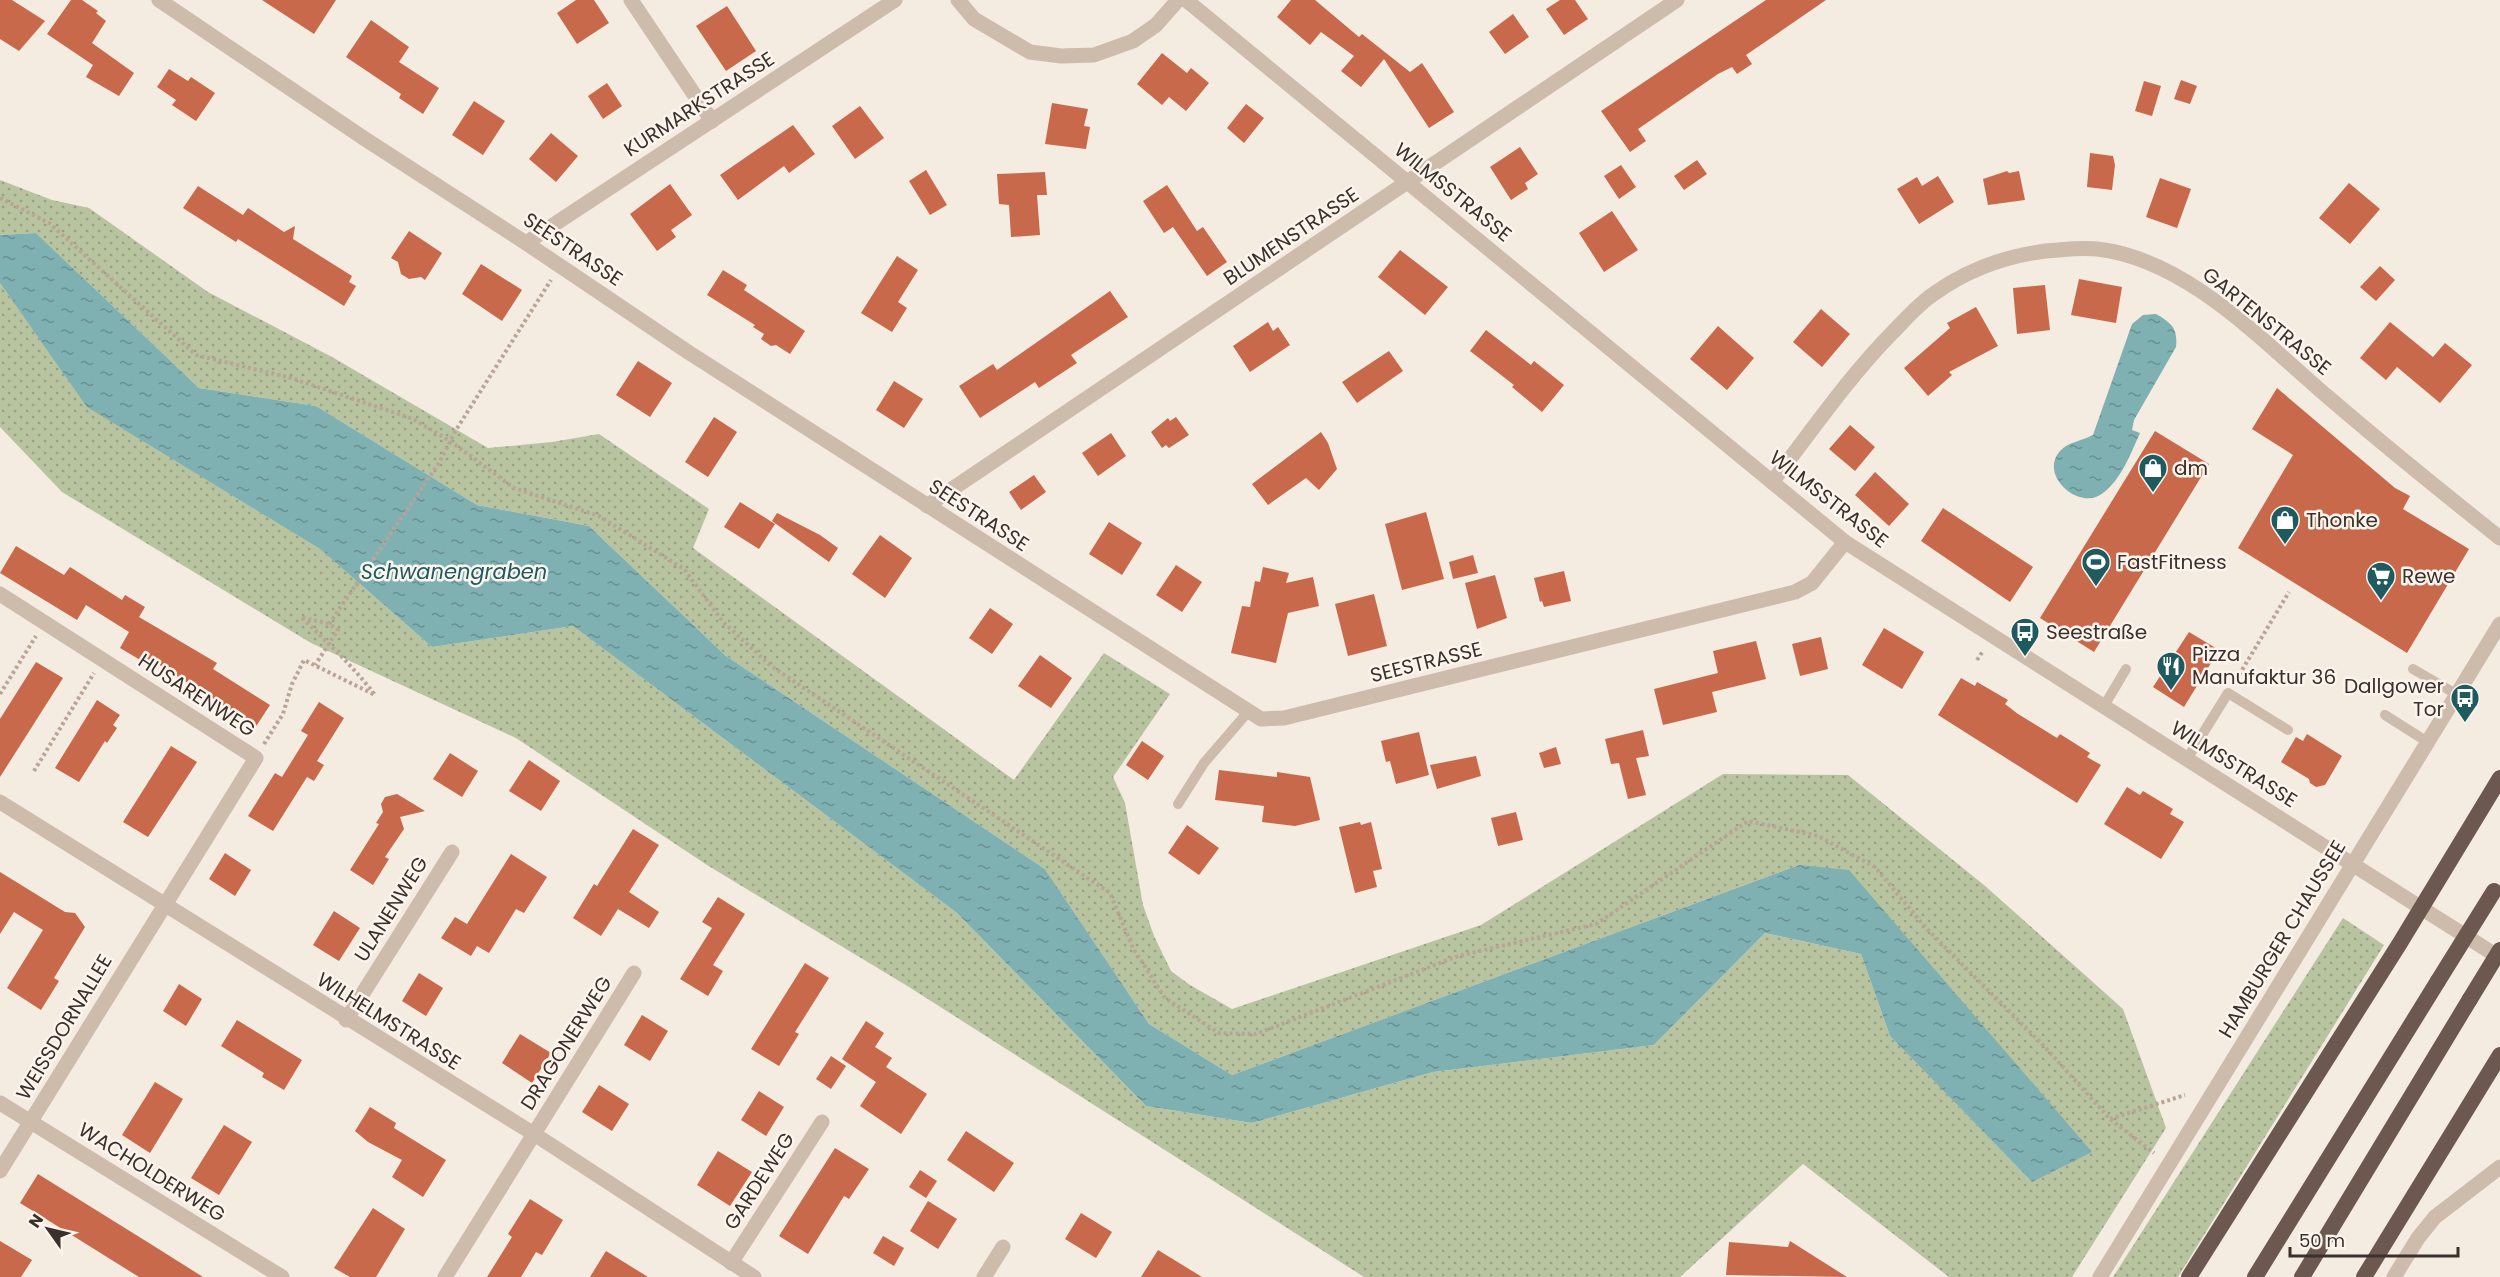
<svg xmlns="http://www.w3.org/2000/svg" width="2500" height="1277" viewBox="0 0 2500 1277" font-family="Poppins,sans-serif">
<style>
.grass{fill:url(#grass-dots)}
.water{fill:url(#water-ripples)}
.building{fill:#c8694b}
.lines{fill:none;stroke-linecap:round;stroke-linejoin:round}
.path{stroke:#b9a596;stroke-width:4;stroke-dasharray:3 3;stroke-linecap:butt}
.service{stroke:#cdbbac;stroke-width:10}
.minor{stroke:#cdbbac;stroke-width:15}
.tertiary{stroke:#cdbbac;stroke-width:15}
.trunk{stroke:#6c584f;stroke-width:16}
.trunk-bridge{stroke:#6c584f;stroke-width:16}
.labels{text-anchor:middle;stroke-width:5;stroke-linejoin:round;paint-order:stroke}
.street-label{font-size:20px;fill:#3b302b;stroke:#fbf5ee}
.poi-label{font-size:20px;fill:#3b302b;stroke:#fbf5ee;text-anchor:start}
.water-label{font-size:21px;font-style:italic;fill:#1f5a5e;stroke:#fbf5ee}
</style>
<defs>
<pattern id="grass-dots" width="8" height="8" patternUnits="userSpaceOnUse" patternTransform="scale(1.5)"><rect width="8" height="8" fill="#b8c4a0"/><path d="M2 2h.1M6 6h.1" fill="none" stroke="#97a083" stroke-width="1.8" stroke-linecap="round"/></pattern>
<pattern id="water-ripples" width="26" height="14" patternUnits="userSpaceOnUse" patternTransform="scale(1.5)"><rect width="26" height="14" fill="#7fb0b2"/><path d="M2 4q2-2 4 0t4 0M15 11q2-2 4 0t4 0" fill="none" stroke="#699091"/></pattern>
</defs>
<rect width="100%" height="100%" fill="#f4ebe1"/>
<g class="grass">
<polygon points="0,180 52,200 89,208 208,292 332,357 488,448 552,442 599,434 709,509 693,548 1014,780 1104,653 1170,694 1113,777 1125,803 1143,905 1154,936 1171,971 1190,985 1232,1009 1481,925 1723,774 1848,775 1984,885 2123,1009 2166,1128 2072,1277 1949,1277 1803,1164 1680,1277 1364,1277 909,987 707,865 516,738 311,643 62,492 0,427 0,283 88,407 320,549 432,647 573,626 957,913 1146,1106 1252,1123 1433,1072 1654,1045 1765,933 1861,954 1890,1036 2031,1181 1799,865 1232,1075 1149,1024 1045,869 726,656 589,526 477,505 316,406 199,388 36,233 0,235"/>
<polygon points="2343,918 2384,945 2178,1277 2113,1277"/>
</g>
<g class="water">
<polygon points="36,233 199,388 316,406 477,505 589,526 726,656 1045,869 1149,1024 1232,1075 1799,865 1849,870 2092,1152 2032,1182 1890,1036 1861,954 1765,933 1654,1045 1433,1072 1252,1123 1146,1106 957,913 573,626 432,647 320,549 87,407 0,283 0,235"/>
<path d="M2156 314C2172 323 2178 329 2176 347L2134 420 2132 430 2140 433C2131 453 2121 480 2103 493 2080 512 2038 475 2060 451 2068 442 2082 441 2093 435L2132 324 2143 315Z"/>
</g>
<g class="building">
<polygon points="0,0 12,0 45,21 19,51 0,39"/>
<polygon points="71,0 82,0 98,11 96,13 106,21 92,43 134,73 119,96 86,77 93,65 47,34"/>
<polygon points="262,0 336,0 314,34"/>
<polygon points="576,0 594,0 609,23 577,44 557,13"/>
<polygon points="1291,0 1315,0 1359,37 1362,34 1410,72 1422,63 1454,112 1429,128 1384,59 1361,87 1341,71 1354,56 1321,32 1310,45 1277,17"/>
<polygon points="1560,0 1575,0 1588,19 1564,35 1546,9"/>
<polygon points="1766,0 1826,0 1746,55 1752,64 1737,74 1732,67 1718,74 1638,129 1646,141 1630,152 1601,111"/>
<polygon points="727,6 756,51 726,71 696,26"/>
<polygon points="1513,14 1529,37 1505,54 1489,32"/>
<polygon points="371,20 409,47 399,62 439,88 423,114 399,98 401,94 346,57"/>
<polygon points="1162,53 1187,73 1191,68 1209,83 1186,111 1169,97 1162,105 1137,84"/>
<polygon points="169,69 188,81 191,77 215,93 196,121 172,105 176,100 157,87"/>
<polygon points="2181,80 2197,86 2190,104 2174,99"/>
<polygon points="2144,81 2161,86 2152,116 2135,111"/>
<polygon points="607,83 622,106 603,119 588,96"/>
<polygon points="474,101 505,121 483,155 452,135"/>
<polygon points="1052,103 1088,109 1084,126 1090,127 1086,149 1045,144"/>
<polygon points="1246,104 1264,118 1244,143 1227,128"/>
<polygon points="860,106 884,138 855,159 832,126"/>
<polygon points="793,125 815,154 789,173 784,166 738,200 720,175"/>
<polygon points="551,133 578,156 556,182 529,159"/>
<polygon points="1520,147 1538,174 1525,183 1528,189 1511,200 1490,167"/>
<polygon points="2090,153 2113,156 2115,165 2112,190 2087,187"/>
<polygon points="1697,160 1707,174 1684,190 1674,176"/>
<polygon points="1621,165 1636,187 1619,199 1604,176"/>
<polygon points="926,170 947,205 930,215 909,181"/>
<polygon points="2007,171 2009,173 2019,171 2025,200 1988,205 1983,179"/>
<polygon points="1045,172 1047,195 1037,195 1040,235 1011,237 1009,205 999,204 997,174"/>
<polygon points="1938,176 1954,202 1919,224 1897,189 1917,177 1922,186"/>
<polygon points="2160,178 2191,189 2177,228 2146,217"/>
<polygon points="2349,183 2380,209 2350,244 2319,218"/>
<polygon points="670,184 692,215 671,230 676,237 657,251 630,214"/>
<polygon points="1167,185 1197,231 1203,227 1227,262 1207,276 1173,227 1164,233 1143,201"/>
<polygon points="198,186 243,215 248,208 284,232 295,226 293,239 352,276 349,282 356,286 344,306 238,239 236,242 183,208"/>
<polygon points="1612,211 1638,250 1604,272 1579,233"/>
<polygon points="409,231 442,253 425,280 421,277 409,279 401,274 398,262 391,258"/>
<polygon points="1400,250 1448,287 1425,315 1378,277"/>
<polygon points="897,256 918,270 898,302 907,308 892,332 861,313"/>
<polygon points="481,264 522,290 502,321 462,294"/>
<polygon points="2380,266 2395,280 2376,301 2360,287"/>
<polygon points="723,270 747,285 744,290 805,331 790,354 776,345 771,346 761,339 764,334 753,327 755,325 707,295"/>
<polygon points="2079,279 2122,287 2116,323 2071,315"/>
<polygon points="2045,285 2050,330 2017,334 2013,288"/>
<polygon points="1110,291 1128,317 1071,355 1077,363 1039,388 1035,382 980,418 959,386 993,364 997,370"/>
<polygon points="1976,307 1998,346 1949,372 1952,375 1928,396 1904,368 1950,328 1947,323"/>
<polygon points="1821,309 1850,334 1822,367 1793,342"/>
<polygon points="1268,322 1273,331 1278,327 1290,345 1250,372 1233,346"/>
<polygon points="2390,322 2433,357 2445,343 2472,365 2440,403 2397,367 2386,380 2360,358"/>
<polygon points="1718,326 1754,358 1727,390 1690,359"/>
<polygon points="1486,330 1531,365 1534,361 1564,385 1542,412 1512,387 1514,385 1470,351"/>
<polygon points="1389,351 1403,371 1357,403 1342,382"/>
<polygon points="638,361 672,383 650,417 616,395"/>
<polygon points="894,381 923,399 904,428 876,410"/>
<polygon points="2277,388 2395,488 2410,496 2403,509 2469,549 2407,653 2238,548 2293,455 2252,429"/>
<polygon points="714,417 737,432 708,477 685,462"/>
<polygon points="1176,417 1189,435 1169,448 1166,445 1162,448 1151,432 1168,418 1170,421"/>
<polygon points="1850,425 1875,447 1855,471 1829,449"/>
<polygon points="2155,431 2209,464 2094,652 2040,618"/>
<polygon points="1321,432 1328,443 1337,469 1319,490 1306,478 1268,505 1252,484"/>
<polygon points="1111,433 1126,456 1098,476 1082,453"/>
<polygon points="1875,472 1909,504 1889,526 1855,495"/>
<polygon points="1034,475 1046,492 1021,510 1009,492"/>
<polygon points="740,502 775,524 759,549 724,527"/>
<polygon points="1943,508 2033,567 2010,602 1921,541"/>
<polygon points="1426,512 1444,579 1402,590 1385,524"/>
<polygon points="777,513 820,535 838,548 829,562 772,521"/>
<polygon points="1109,522 1142,543 1122,575 1089,554"/>
<polygon points="880,535 912,558 885,598 852,574"/>
<polygon points="16,546 64,575 70,567 122,600 125,595 145,607 139,617 217,663 213,669 270,705 253,731 220,710 223,705 150,659 147,664 120,648 129,632 86,605 77,620 0,573"/>
<polygon points="1473,555 1478,573 1453,579 1449,562"/>
<polygon points="1176,565 1202,582 1182,612 1156,595"/>
<polygon points="1263,567 1289,573 1286,583 1313,577 1319,606 1288,613 1276,663 1231,653 1242,606 1250,607 1255,581 1260,582"/>
<polygon points="1564,571 1571,601 1544,607 1542,601 1540,602 1534,578"/>
<polygon points="1495,575 1507,618 1477,629 1465,583"/>
<polygon points="1374,594 1387,646 1348,656 1335,604"/>
<polygon points="990,608 1013,624 992,654 969,638"/>
<polygon points="1884,628 1924,652 1902,689 1862,665"/>
<polygon points="2189,632 2219,650 2184,707 2153,687"/>
<polygon points="1821,637 1828,669 1800,676 1792,644"/>
<polygon points="1756,641 1766,679 1712,692 1717,712 1663,725 1654,689 1718,673 1713,651"/>
<polygon points="1040,655 1072,678 1051,708 1018,686"/>
<polygon points="36,662 63,678 0,777 0,719"/>
<polygon points="1961,678 1975,686 1977,682 2008,700 2005,704 2018,714 2057,738 2060,734 2090,753 2087,757 2101,765 2077,803 1938,715"/>
<polygon points="97,700 120,715 113,725 117,728 107,743 105,741 79,782 55,768"/>
<polygon points="319,702 344,718 317,761 324,765 314,781 307,777 273,831 248,816 275,773 282,777 308,735 301,731"/>
<polygon points="1643,730 1649,756 1636,758 1646,795 1628,799 1619,763 1611,764 1605,739"/>
<polygon points="1419,732 1429,775 1396,784 1390,761 1386,762 1381,741"/>
<polygon points="2307,734 2342,756 2325,785 2316,787 2310,783 2309,779 2281,762 2296,737 2303,741"/>
<polygon points="1142,741 1164,756 1148,780 1126,765"/>
<polygon points="171,746 197,762 148,837 123,822"/>
<polygon points="1556,747 1561,764 1544,768 1539,753"/>
<polygon points="450,753 478,771 462,797 433,779"/>
<polygon points="1476,756 1481,776 1437,789 1430,765"/>
<polygon points="529,760 560,781 541,811 509,791"/>
<polygon points="1219,770 1277,777 1277,772 1310,777 1320,820 1295,826 1262,822 1264,806 1215,800"/>
<polygon points="2127,787 2140,795 2143,791 2173,809 2170,814 2184,822 2161,859 2104,824"/>
<polygon points="397,794 425,811 400,817 404,829 385,857 389,859 373,885 350,870 379,824 376,823 383,812 381,804 385,797"/>
<polygon points="1516,812 1523,840 1498,846 1491,818"/>
<polygon points="1360,822 1361,825 1371,822 1382,869 1373,871 1377,887 1355,893 1339,827"/>
<polygon points="1187,825 1219,848 1199,875 1168,853"/>
<polygon points="633,829 659,845 629,892 659,912 649,928 618,909 601,936 573,918 594,884 597,886"/>
<polygon points="225,853 251,870 235,896 209,879"/>
<polygon points="511,854 547,877 524,913 516,909 489,953 477,946 471,956 441,938 455,917 467,924"/>
<polygon points="0,872 65,912 75,913 85,927 54,978 59,981 41,1010 7,988 43,930 14,912 0,934"/>
<polygon points="718,897 745,914 713,965 723,971 708,996 680,979 712,928 702,922"/>
<polygon points="334,911 360,928 339,961 313,945"/>
<polygon points="805,963 829,978 795,1032 799,1034 779,1066 751,1049"/>
<polygon points="419,973 443,988 426,1016 402,1001"/>
<polygon points="179,984 202,999 186,1026 163,1011"/>
<polygon points="642,1015 668,1031 650,1061 624,1045"/>
<polygon points="237,1020 302,1060 284,1090 262,1077 264,1073 221,1046"/>
<polygon points="866,1021 884,1033 875,1047 892,1058 886,1067 927,1094 901,1134 860,1106 876,1082 842,1059"/>
<polygon points="520,1034 551,1053 532,1083 502,1063"/>
<polygon points="831,1056 846,1066 831,1089 816,1079"/>
<polygon points="155,1082 183,1099 150,1153 122,1135"/>
<polygon points="599,1085 629,1104 612,1131 582,1112"/>
<polygon points="759,1091 784,1107 766,1136 741,1120"/>
<polygon points="370,1107 396,1123 394,1128 446,1160 423,1197 392,1177 402,1160 368,1142 355,1131"/>
<polygon points="224,1125 252,1142 219,1195 191,1178"/>
<polygon points="966,1131 1014,1163 994,1192 947,1160"/>
<polygon points="835,1148 869,1169 849,1199 844,1196 808,1254 779,1236"/>
<polygon points="718,1151 752,1172 730,1206 697,1185"/>
<polygon points="920,1170 937,1181 926,1198 909,1187"/>
<polygon points="38,1174 149,1243 203,1277 139,1277 38,1214 20,1203"/>
<polygon points="530,1199 563,1220 542,1255 536,1252 521,1277 487,1277 512,1237 508,1234"/>
<polygon points="928,1201 957,1219 938,1249 910,1231"/>
<polygon points="373,1208 405,1229 376,1277 350,1277 334,1268"/>
<polygon points="1081,1213 1112,1232 1096,1258 1065,1239"/>
<polygon points="883,1236 904,1248 894,1266 873,1253"/>
<polygon points="0,1241 32,1260 21,1277 0,1277"/>
<polygon points="1790,1241 1847,1277 1726,1275 1729,1242 1788,1247"/>
<polygon points="1158,1250 1202,1277 1141,1277"/>
<polygon points="606,1251 648,1277 590,1277"/>
</g>
<g class="lines">
<g class="path">
<polyline points="0,198 49,223 196,355 291,378 413,419 450,441 514,488 599,516 684,569 723,622 771,666 1110,893 1133,948 1165,998 1219,1033 1256,1034 1458,956 1596,924 1748,821 1818,836 1875,867 1925,927 2045,1047 2110,1119 2154,1153"/>
<polyline points="329,624 439,463 456,430 551,280"/>
<polyline points="1977,660 1983,651"/>
<polyline points="2236,680 2289,592"/>
<polyline points="0,694 36,636"/>
<path d="M264 744 283 714 292 684 304 660 375 695C353 666 327 642 301 617L329 624 338 630 315 665"/>
<polyline points="34,771 94,673"/>
<polyline points="2110,1119 2185,1095"/>
</g>
<g class="service">
<polyline points="2413,669 2456,694"/>
<polyline points="2104,706 2126,669"/>
<polyline points="2385,715 2426,741"/>
<polyline points="2187,759 2228,693 2288,730"/>
<polyline points="1178,804 1204,763 1248,712"/>
</g>
<g class="minor">
<polyline points="159,0 365,139 526,243 688,352 1261,719 1284,718 1795,592 1812,583 1845,542"/>
<polyline points="631,0 712,121"/>
<polyline points="958,0 974,19 1030,52 1061,56 1094,55 1133,41 1156,25 1178,0"/>
<polyline points="526,243 895,0"/>
<path d="M1772 482C1811 432 1847 379 1891 334 1905 320 1918 304 1935 293 1969 269 2005 256 2046 251 2063 250 2080 247 2097 249 2187 259 2262 341 2328 397 2384 445 2442 492 2500 538"/>
<polyline points="927,506 1677,0"/>
<polyline points="0,594 256,758 0,1171"/>
<polyline points="0,802 534,1134 754,1277"/>
<polyline points="346,1020 452,852"/>
<polyline points="0,1103 282,1277"/>
<polyline points="731,1263 822,1122"/>
<polyline points="445,1277 634,973"/>
<polyline points="984,1277 1003,1247"/>
<polyline points="2100,1277 2500,624"/>
<polyline points="2394,1277 2418,1238 2435,1217 2500,1167"/>
</g>
<polyline class="tertiary" points="1186,0 1845,542 2500,958"/>
<g class="trunk">
<polyline points="2189,1277 2400,943 2500,778"/>
<polyline points="2255,1277 2438,981"/>
<polyline points="2302,1277 2470,999"/>
<polyline points="2364,1277 2500,1055"/>
</g>
<g class="trunk-bridge">
<polyline points="2438,981 2494,891"/>
<polyline points="2470,999 2500,950"/>
</g>
</g>
<defs>
<g id="shop-pin" transform="scale(1.5)"><path d="M0 17L-7.5 6A9.5 9.5 0 1 1 7.5 6Z" fill="#1f5a5e" stroke="#fbf5ee"/><path d="M-5-2.5h2.3a2.7 3.5 0 0 1 5.4 0H5L5.5 6h-11ZM-1.5-2.5h3a1.5 2.3 0 0 0-3 0Z" fill="#fff"/></g>
<g id="stadium-pin" transform="scale(1.5)"><path d="M0 17L-7.5 6A9.5 9.5 0 1 1 7.5 6Z" fill="#1f5a5e" stroke="#fbf5ee"/><path d="M0-5a6.5 5 0 1 0 0 10a6.5 5 0 1 0 0-10ZM-3.5-1.8h7v3.6h-7Z" fill="#fff"/></g>
<g id="supermarket-pin" transform="scale(1.5)"><path d="M0 17L-7.5 6A9.5 9.5 0 1 1 7.5 6Z" fill="#1f5a5e" stroke="#fbf5ee"/><path d="M-6-5.5h2.5l.6 2H6L4.5 2H-2.5L-4.4-4H-6ZM-1.5 3.2a1.3 1.3 0 1 0 .1 0ZM3 3.2a1.3 1.3 0 1 0 .1 0Z" fill="#fff"/></g>
<g id="bus-pin" transform="scale(1.5)"><path d="M0 17L-7.5 6A9.5 9.5 0 1 1 7.5 6Z" fill="#1f5a5e" stroke="#fbf5ee"/><path d="M-5-6H5V4H4V6H2V4H-2V6H-4V4H-5ZM-3.5-4V0h7V-4ZM-3.5 1.2v1.5H-2V1.2ZM2 1.2v1.5H3.5V1.2Z" fill="#fff"/></g>
<g id="restaurant-pin" transform="scale(1.5)"><path d="M0 17L-7.5 6A9.5 9.5 0 1 1 7.5 6Z" fill="#1f5a5e" stroke="#fbf5ee"/><path d="M-5-6h1v4h1v-4h1v4h1v-4h1v5L-1.5 .5V6h-2V.5L-5-1ZM5-6V6H3V1.5H1.5Q1.5-4 5-6Z" fill="#fff"/></g>
</defs>
<g fill-rule="evenodd">
<use href="#shop-pin" x="2153" y="468"/>
<use href="#shop-pin" x="2285" y="520"/>
<use href="#stadium-pin" x="2096" y="562"/>
<use href="#supermarket-pin" x="2381" y="576"/>
<use href="#bus-pin" x="2025" y="632"/>
<use href="#restaurant-pin" x="2171" y="666"/>
<use href="#bus-pin" x="2465" y="698"/>
</g>
<g class="labels">
<g class="street-label">
<text transform="translate(699 104) rotate(-33)" y="7">KURMARKSTRASSE</text>
<text transform="translate(1453 192) rotate(39)" y="7">WILMSSTRASSE</text>
<text transform="translate(1291 236) rotate(-34)" y="7">BLUMENSTRASSE</text>
<text transform="translate(573 249) rotate(34)" y="7">SEESTRASSE</text>
<text transform="translate(2267 321) rotate(39)" y="7">GARTENSTRASSE</text>
<text transform="translate(1829 499) rotate(38)" y="7">WILMSSTRASSE</text>
<text transform="translate(979 515) rotate(33)" y="7">SEESTRASSE</text>
<text transform="translate(1426 662) rotate(-14)" y="7">SEESTRASSE</text>
<text transform="translate(197 695) rotate(33)" y="7">HUSARENWEG</text>
<text transform="translate(2234 764) rotate(32)" y="7">WILMSSTRASSE</text>
<text transform="translate(391 909) rotate(-58)" y="7">ULANENWEG</text>
<text transform="translate(2282 939) rotate(-59)" y="7">HAMBURGER CHAUSSEE</text>
<text transform="translate(389 1021) rotate(32)" y="7">WILHELMSTRASSE</text>
<text transform="translate(64 1027) rotate(-59)" y="7">WEISSDORNALLEE</text>
<text transform="translate(566 1043) rotate(-58)" y="7">DRAGONERWEG</text>
<text transform="translate(152 1172) rotate(32)" y="7">WACHOLDERWEG</text>
<text transform="translate(759 1181) rotate(-57)" y="7">GARDEWEG</text>
</g>
<g class="poi-label">
<text x="2174" y="475">dm</text>
<text x="2306" y="527">Thonke</text>
<text x="2117" y="569">FastFitness</text>
<text x="2402" y="583">Rewe</text>
<text x="2046" y="639">Seestraße</text>
<text x="2192" y="661">Pizza<tspan x="2192" dy="23">Manufaktur 36</tspan></text>
<text x="2444" y="693" text-anchor="end">Dallgower<tspan x="2444" dy="23">Tor</tspan></text>
</g>
<g class="water-label">
<text x="454" y="579">Schwanengraben</text>
</g>
</g>
<g transform="translate(48 1229) rotate(304)" stroke="#fbf5ee" stroke-width="4.5" paint-order="stroke">
<path d="M0-4.5L10 22L0 15L-10 22Z" fill="#3b302b"/>
<text y="-9" font-size="16" font-weight="bold" text-anchor="middle" fill="#3b302b">N</text>
</g>
<path d="M2290 1247v9h168v-9" fill="none" stroke="#3b302b" stroke-width="3"/>
<text x="2299" y="1247" font-size="18" fill="#3b302b" stroke="#fbf5ee" stroke-width="4.5" paint-order="stroke">50 m</text>
</svg>
